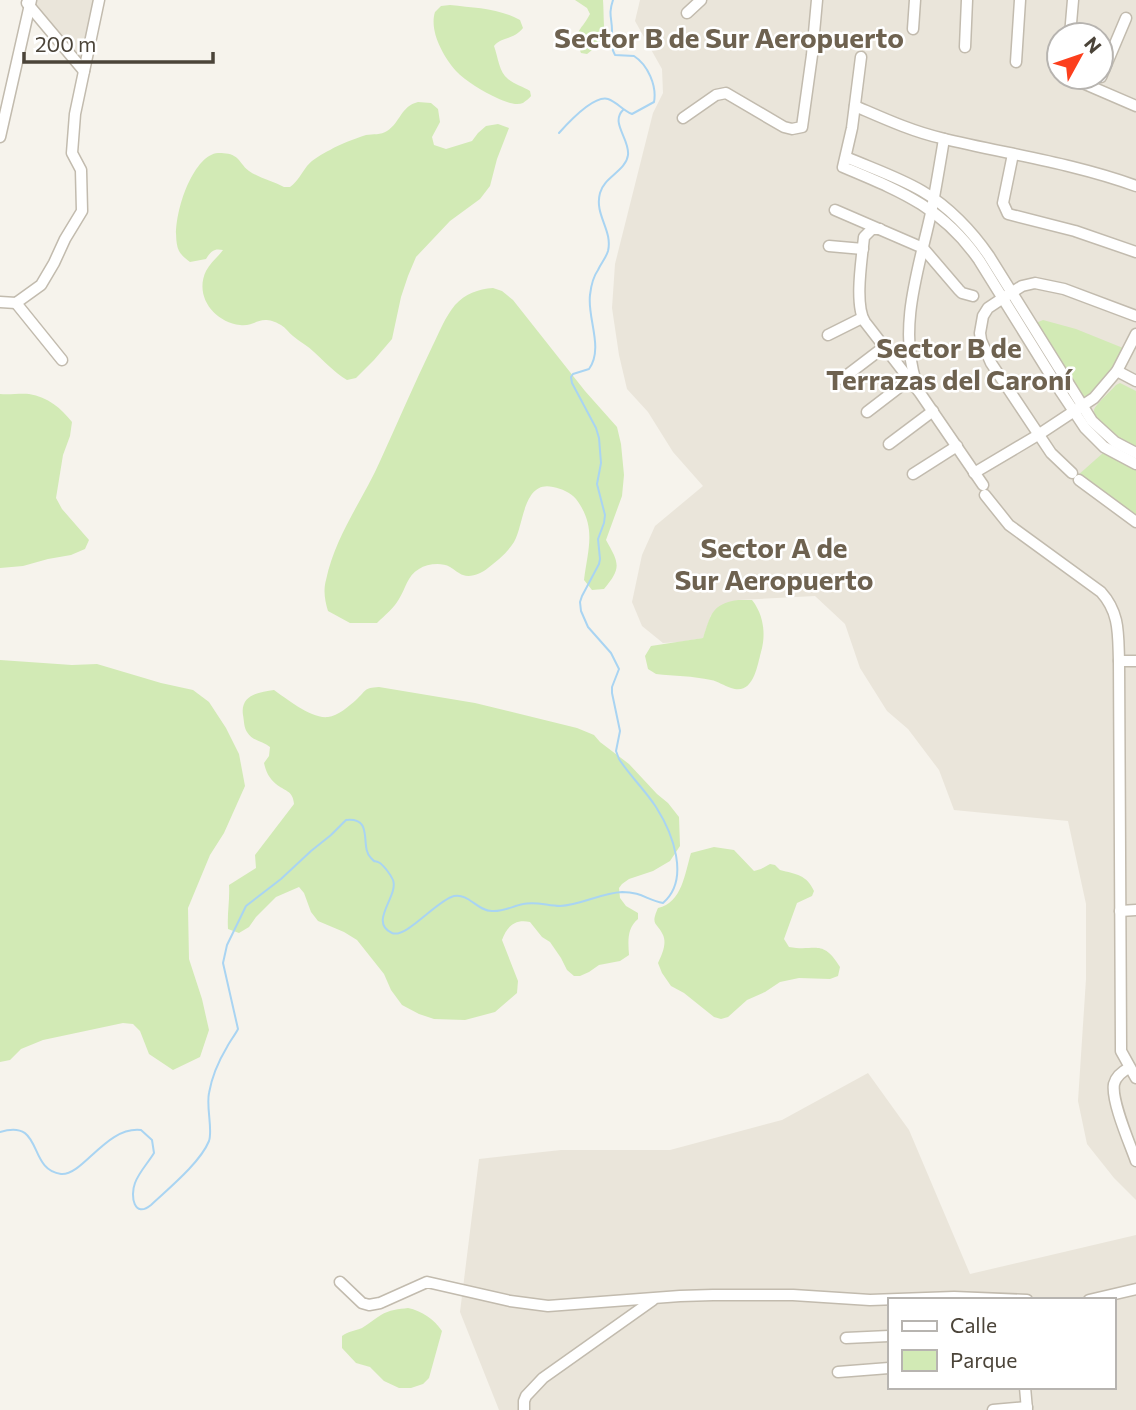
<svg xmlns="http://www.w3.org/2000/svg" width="1136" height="1410" viewBox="0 0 1136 1410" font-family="Commissioner,sans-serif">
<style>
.residential{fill:#eae5da;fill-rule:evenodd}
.green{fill:#d2eab5}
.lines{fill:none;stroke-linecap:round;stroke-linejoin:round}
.stream{stroke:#a9d4f2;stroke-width:2}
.minor-casing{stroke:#c2bbae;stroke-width:13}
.minor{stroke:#fff;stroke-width:10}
.labels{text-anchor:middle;stroke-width:5;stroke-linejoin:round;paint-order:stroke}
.neighbourhood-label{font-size:28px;font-weight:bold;fill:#6e6250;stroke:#fff}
</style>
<rect width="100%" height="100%" fill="#f6f3ec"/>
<g class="residential">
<polygon points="25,0 99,0 84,71"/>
<path d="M640 0H1136V1200L1114 1178 1087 1144 1078 1101 1086 979V904L1068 821 954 810 939 770 908 729 887 711 860 668 845 624 815 596 738 600 711 615 703 638 680 642 663 643 642 626 632 602 642 555 655 526 703 486 673 452 648 412 627 389 619 355 612 308 615 264 653 113 663 93 662 69 635 21ZM1059 35H1101V77H1059Z"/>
<path d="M868 1073 909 1130 970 1274 1136 1235V1410H499L460 1312 479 1159 561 1150H670L782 1120ZM889 1300H1113V1387H889Z"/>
</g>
<g class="green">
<path d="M575 0H603C604 13 603 26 606 39L587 54 581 53C572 30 580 33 590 14L587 8Z"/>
<path d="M450 5C475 8 498 8 520 20L523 28C512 41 502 36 494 46 498 57 499 72 508 79 514 84 524 87 530 91L531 96C531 97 523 103 523 103 515 106 503 101 497 98 484 92 465 81 456 71 443 56 429 31 435 12L441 6Z"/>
<path d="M418 102 431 103 438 109 440 122 432 137 434 145 446 149 472 141 478 133 486 126 498 124 509 128 497 159 490 186 480 199 450 221 416 257 408 276 401 297 392 339 374 360 356 378 347 380C334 372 325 362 314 352 308 346 300 342 293 336 289 333 286 328 281 325 259 313 257 327 240 325 214 322 194 296 206 271 210 263 218 257 223 250 214 248 211 251 206 259L190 262C186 259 181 255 179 251 168 229 190 155 218 153 222 153 230 153 234 156 240 159 243 167 249 171 259 178 273 181 284 187H290C298 181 301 174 307 166 313 159 322 154 330 150 340 144 354 139 366 135 373 134 381 135 387 131 400 123 401 106 418 102Z"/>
<path d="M493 288 502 291 513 300 585 391 617 427 621 444 624 475 622 496 606 540C619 563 622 568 604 589L592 590 584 580C588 548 597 527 576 499 570 492 562 489 553 487 523 480 524 525 514 542 508 552 497 561 488 568 482 573 471 578 463 575 459 574 454 569 450 567 441 562 427 564 419 569 407 576 406 588 399 599 394 608 385 615 377 623H350L328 611C325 601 323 591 326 580 336 534 363 500 381 459 398 422 414 384 432 347 439 333 445 317 455 305 465 294 478 289 493 288Z"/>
<polygon points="1043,320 1076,329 1128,350 1083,407 1031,325"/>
<path d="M1120 383 1136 391V447C1126 442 1093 424 1094 410 1095 405 1112 390 1116 385Z"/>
<path d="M0 394C10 395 20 393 29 394 48 397 61 408 72 422L70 436 63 455 56 498 62 509 89 540 85 549 71 555 48 559 23 566 0 568Z"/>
<polygon points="1103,453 1136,470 1136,516 1077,476"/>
<path d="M738 600H752C764 615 766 635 761 652 757 667 753 696 731 688 724 686 718 681 711 680 693 676 674 676 656 674L648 669 645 656 651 646 703 638C711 615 711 604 738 600Z"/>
<polygon points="0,660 72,665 97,664 161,683 193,690 209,702 226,728 239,754 245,786 224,833 210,855 188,908 189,959 202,999 209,1030 200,1057 173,1070 149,1054 140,1031 133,1024 123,1023 43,1040 21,1049 10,1060 0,1062"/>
<path d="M379 687 475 703 577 728 594 735 600 742 629 764 657 794 668 803 679 817 680 846 670 861 653 871 629 879 622 884 619 888 620 898 626 906 638 913V919C627 928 628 941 629 955L620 961 599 965 589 972 580 976H574L567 970 561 958 550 942 542 937 530 922C515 919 507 926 502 940L518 981 517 993 495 1012 465 1020 434 1019 419 1014 402 1005 391 990 384 974 357 940 344 932 318 921 311 912 304 893 299 887 276 897 256 917 249 927 239 933 228 929C227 913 230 900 229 885L256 868 255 855 294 804C293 790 284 791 276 784 269 778 266 772 264 763L269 756 270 747C263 741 252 741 247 732 244 728 244 720 243 715 240 695 259 692 274 690 287 699 311 719 328 717 338 716 349 706 356 700 367 690 363 688 379 687Z"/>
<path d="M714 847 734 850 754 871 761 869 770 864 775 865 780 870C796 874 807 875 814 891L812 896 797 903 784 939 789 947C816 952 822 938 840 967L838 976 830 979 799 978 780 982 765 992 747 1000 728 1017 721 1019 714 1017 684 993 671 986 662 973 658 963C662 954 667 944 663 935 657 922 650 926 658 908 682 903 685 873 691 853Z"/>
<path d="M408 1308C422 1311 434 1319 442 1331L429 1378 423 1384 411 1388H399L384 1381 370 1367 356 1363 342 1348V1336C349 1331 355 1331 362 1328 369 1324 374 1319 381 1315 389 1310 399 1309 408 1308Z"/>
</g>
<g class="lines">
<g class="stream">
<path d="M559 133C568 123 594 95 608 99 617 102 622 110 632 114L654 102C657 86 648 65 634 56L615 55C610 46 612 40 612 31 612 17 608 15 613 0"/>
<path d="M0 1132C44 1118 27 1170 61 1174 83 1176 106 1126 141 1130L152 1140 154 1153C148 1163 139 1172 135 1183 130 1196 134 1219 151 1205 168 1189 200 1163 209 1141 213 1130 206 1107 209 1093 212 1076 218 1062 227 1047 230 1041 235 1035 238 1029L223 963 227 945 246 906 281 879 311 851 331 835 346 820C375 817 359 847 371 858 376 864 373 859 380 863 384 866 391 875 393 880 399 896 368 922 392 933 406 939 437 900 454 896 469 893 477 911 492 911 503 912 513 906 523 904 536 901 548 906 560 906 581 905 601 893 622 892 642 892 647 900 663 903 691 879 672 832 656 807 645 790 630 776 619 759L616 751 620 731 612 693V687L619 669 611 653 588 627 581 611 580 602 582 596 599 564 600 559 598 539 604 523 605 515 597 484 601 463 599 438 596 428 572 383 571 377 573 374 589 369C604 348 587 318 590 295 591 286 593 277 598 270 601 263 606 258 608 251 613 230 594 215 600 193 604 177 626 171 628 155 630 139 610 123 623 110"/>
</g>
<g class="minor-casing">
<g id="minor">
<polyline points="27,3 84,71"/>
<polyline points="687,13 701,0"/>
<polyline points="913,29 915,0"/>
<polyline points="1070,35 1073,0"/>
<polyline points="965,47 967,0"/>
<path d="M861 57 852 128 843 167C900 191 942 207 979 260L1061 392 1085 428 1104 447 1136 464"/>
<polyline points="1016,62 1020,0"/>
<polyline points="1072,77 1078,81 1136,106"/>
<polyline points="1101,77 1126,18"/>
<path d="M855 106C883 118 911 131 941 138 1006 154 1073 163 1136 186"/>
<polyline points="683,118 716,95 726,93 784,127 792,129 802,127 812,55 817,0"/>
<polyline points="0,137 31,0"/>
<polyline points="1013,154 1003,203 1008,214 1075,231 1136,252"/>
<path d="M846 157C871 168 898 177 922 191 948 206 972 231 989 256L1092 421 1115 442 1136 453"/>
<polyline points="835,210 923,248 959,290 962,293 973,296"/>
<path d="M880 229H872L864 237C862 258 854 305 865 322L920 393 983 485"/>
<polyline points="829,246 863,249"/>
<polyline points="0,302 16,303 41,285 54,263 65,239 82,211 81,170 72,153 75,114 99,0"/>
<polyline points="16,303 62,360"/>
<polyline points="828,335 862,318"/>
<polyline points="1117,371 1136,381"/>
<polyline points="842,379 884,347"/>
<path d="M916 382C898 326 919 268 931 213 936 188 940 163 944 139"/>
<polyline points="867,412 910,379"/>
<polyline points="889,444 933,411"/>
<polyline points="974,473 1038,435 1094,398 1117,371 1136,334"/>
<polyline points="1072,473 1051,453 991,363 981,340 980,333 983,316 988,308 1003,298 1022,286 1035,283 1064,289 1136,316"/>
<polyline points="913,474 957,446"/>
<polyline points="1079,480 1136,522"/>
<path d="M985 495 1009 525 1101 592C1120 613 1118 634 1119 661L1121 1046V1051L1136 1078"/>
<polyline points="1119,661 1136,661"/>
<polyline points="1120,911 1136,910"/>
<path d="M1129 1068C1123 1071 1116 1076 1114 1084 1111 1101 1130 1144 1136 1161"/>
<polyline points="340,1282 362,1303 369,1305 380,1303 427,1282 510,1301 548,1306 680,1296 713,1295 793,1295 870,1300 954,1297 1027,1300"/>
<polyline points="1089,1300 1136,1289"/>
<polyline points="846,1338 889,1336"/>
<polyline points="838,1372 889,1368"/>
<polyline points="1025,1387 1027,1410"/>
<polyline points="524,1410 524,1401 526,1396 543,1378 653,1300"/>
<polyline points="993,1410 1027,1407"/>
</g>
</g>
<use href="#minor" class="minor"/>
</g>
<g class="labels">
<g class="neighbourhood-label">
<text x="729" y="48">Sector B de Sur Aeropuerto</text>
<text x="949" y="358">Sector B de<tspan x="949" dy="32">Terrazas del Caroní</tspan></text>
<text x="774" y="558">Sector A de<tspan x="774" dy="32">Sur Aeropuerto</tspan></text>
</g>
</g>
<rect x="888" y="1298" width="228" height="91" fill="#ffffff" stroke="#b7b4b0" stroke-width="2"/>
<rect x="902" y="1321" width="35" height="10" fill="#ffffff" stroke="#b7b4b0" stroke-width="2"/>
<text x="950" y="1333" font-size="21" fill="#4b4439">Calle</text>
<rect x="902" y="1350" width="35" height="21" fill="#d2eab5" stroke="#b7b4b0" stroke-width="2"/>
<text x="950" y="1368" font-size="21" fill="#4b4439">Parque</text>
<g transform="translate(1080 56) rotate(50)"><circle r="33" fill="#ffffff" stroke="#b7b4b0" stroke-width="2"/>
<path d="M0-5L12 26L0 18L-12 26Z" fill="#fc3f1d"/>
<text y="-10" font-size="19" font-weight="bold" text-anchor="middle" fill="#4b4439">N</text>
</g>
<path d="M24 52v10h189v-10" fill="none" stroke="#4b4439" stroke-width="3.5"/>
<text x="35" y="52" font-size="21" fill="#4b4439" stroke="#ffffff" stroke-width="5" paint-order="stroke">200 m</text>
</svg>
